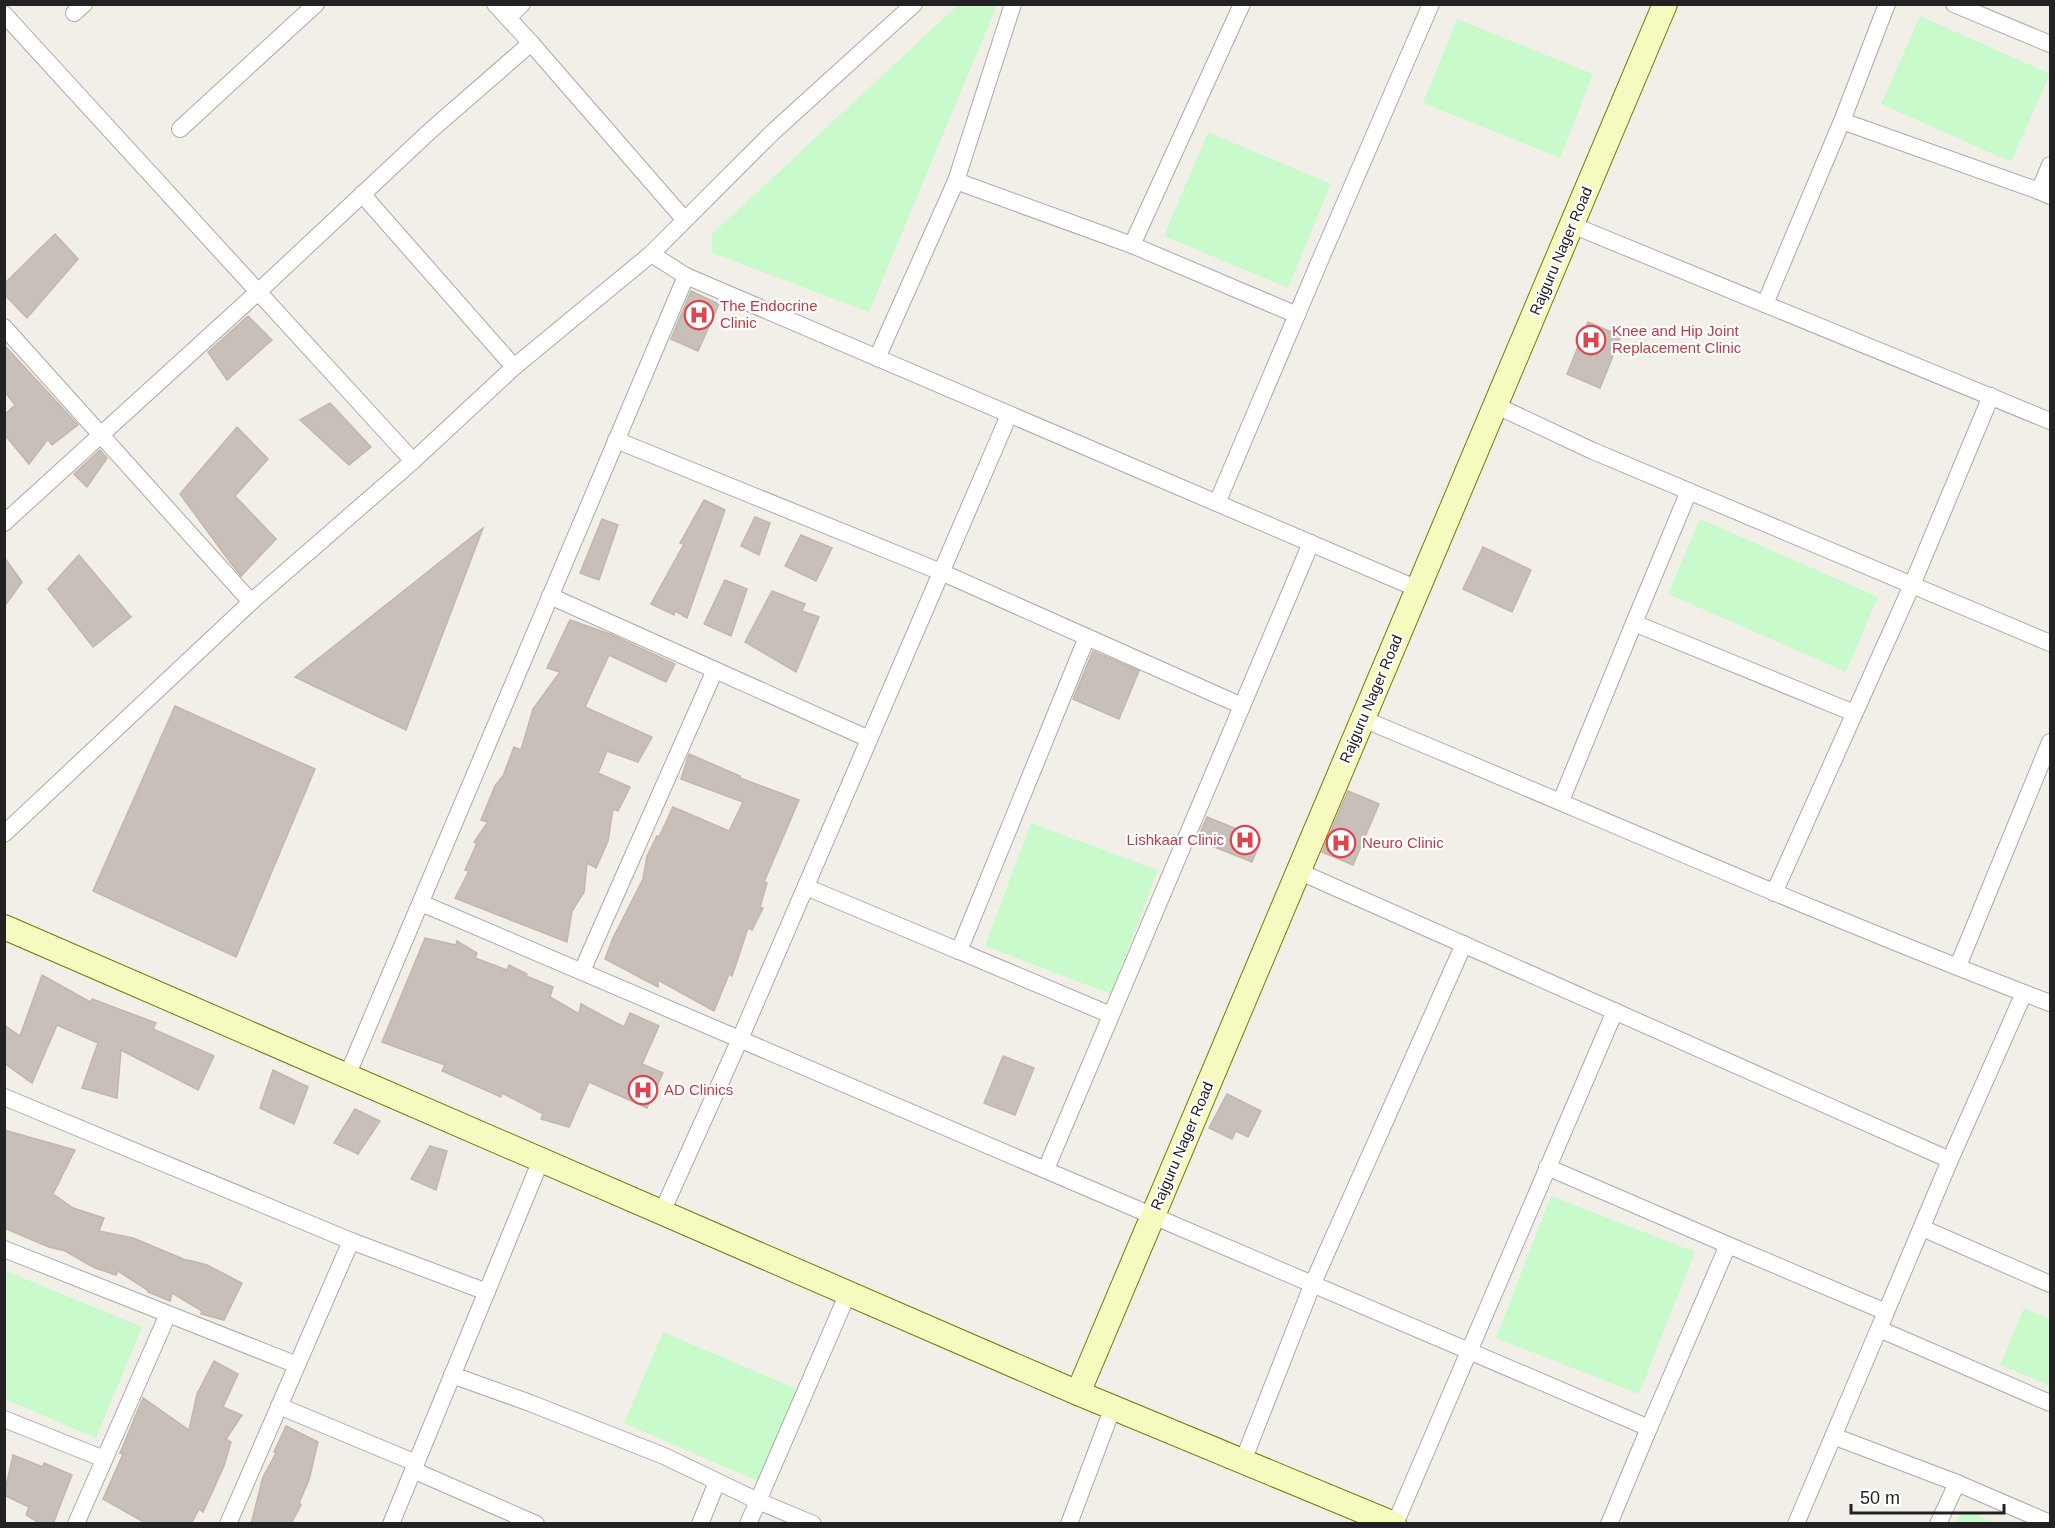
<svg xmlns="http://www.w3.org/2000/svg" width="2055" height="1528" viewBox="0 0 2055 1528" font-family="Arial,sans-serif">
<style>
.park{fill:#c8facc}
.building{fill:#c7bfb8;stroke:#c4b6ab;stroke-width:1.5}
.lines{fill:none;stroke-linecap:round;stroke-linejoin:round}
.street-casing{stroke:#a9a9a9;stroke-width:18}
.secondary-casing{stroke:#707d05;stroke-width:26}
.street{stroke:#fff;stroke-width:16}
.secondary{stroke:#f7fabf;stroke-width:24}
.labels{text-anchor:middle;stroke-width:4.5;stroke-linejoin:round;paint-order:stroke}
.street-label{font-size:15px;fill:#222;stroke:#fff}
.health-label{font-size:15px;fill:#be3a42;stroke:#fff;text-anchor:start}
</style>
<rect width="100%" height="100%" fill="#f2efe9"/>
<g class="park">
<polygon points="958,5 995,5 995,10 869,312 712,253 712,234"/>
<polygon points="1920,16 2050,74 2011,162 1881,104"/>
<polygon points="1457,19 1593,74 1560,158 1423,103"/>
<polygon points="1208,132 1331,184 1288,288 1164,236"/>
<polygon points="1700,519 1878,597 1846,672 1668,594"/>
<polygon points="1031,823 1158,870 1111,994 985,946"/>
<polygon points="1551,1196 1695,1252 1639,1394 1496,1338"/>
<polygon points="4,1270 142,1327 96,1438 5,1399"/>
<polygon points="2024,1308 2050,1319 2050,1386 2000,1365"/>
<polygon points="663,1332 804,1392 764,1484 624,1423"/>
<polygon points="1962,1510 1995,1523 1957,1523"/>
</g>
<g class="building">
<polygon points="55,234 78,259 27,318 4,294 4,284"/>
<polygon points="691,291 719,304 698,351 671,339"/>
<polygon points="248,316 272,340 227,380 208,352"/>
<polygon points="1588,322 1621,336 1600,388 1567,374"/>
<polygon points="4,345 78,425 52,445 48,439 29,464 4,434 4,415 15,405 4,391"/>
<polygon points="330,403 371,447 349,465 300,420"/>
<polygon points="237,427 268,459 235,496 276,539 241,576 230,562 180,494"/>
<polygon points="100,450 107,458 87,487 74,474"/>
<polygon points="704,500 725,510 687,618 675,611 674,615 651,604 684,544 680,543"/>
<polygon points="755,517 770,523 759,555 741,546"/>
<polygon points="602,519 618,525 599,580 580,573"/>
<polygon points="483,528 406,730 295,677"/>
<polygon points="801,535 832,548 816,581 785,566"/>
<polygon points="1483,547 1531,570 1512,612 1463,589"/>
<polygon points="79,555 131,617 93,647 48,589"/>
<polygon points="4,557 22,582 4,607"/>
<polygon points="725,580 747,589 731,636 704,624"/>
<polygon points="772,591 805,604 802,611 819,617 796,672 745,642"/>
<polygon points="570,620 610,634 675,664 666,682 609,655 585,707 652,737 638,762 607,751 598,773 630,787 618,811 613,809 608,841 596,868 587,863 584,892 572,911 567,942 455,898 469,871 465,870 477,843 474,842 488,822 481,820 495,786 503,776 514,747 521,750 533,709 560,672 547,668"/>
<polygon points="1093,651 1139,671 1119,719 1073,699"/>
<polygon points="175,706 315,769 236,957 93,891"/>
<polygon points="689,754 740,776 740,778 799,800 764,882 767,883 760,907 763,908 752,930 748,928 732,976 729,974 714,1011 658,980 658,987 605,959 613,938 643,879 647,856 657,836 659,837 673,807 729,831 743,802 681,779"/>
<polygon points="1348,791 1379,804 1353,865 1322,852"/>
<polygon points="1207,817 1261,839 1252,862 1197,840"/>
<polygon points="425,938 456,945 457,941 477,953 475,958 507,970 509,965 527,974 526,976 553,987 550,997 579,1014 581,1004 624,1027 630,1013 659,1026 642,1064 663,1073 647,1108 589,1082 569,1127 541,1119 543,1114 502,1093 501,1097 442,1071 445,1065 382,1042"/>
<polygon points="42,975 90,1002 92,999 156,1023 153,1029 214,1056 198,1090 121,1050 117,1098 82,1088 98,1043 57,1025 32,1083 4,1063 4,1025 20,1036"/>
<polygon points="1003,1056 1034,1068 1015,1115 984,1103"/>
<polygon points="273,1070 308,1087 294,1124 260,1108"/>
<polygon points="1227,1094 1261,1111 1248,1137 1236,1131 1232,1139 1209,1128"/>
<polygon points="355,1109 380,1121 358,1154 334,1143"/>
<polygon points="4,1130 75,1150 53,1194 73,1208 104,1218 99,1231 133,1238 188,1261 188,1260 207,1265 242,1283 224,1320 201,1314 202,1311 172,1293 170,1301 148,1292 149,1291 118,1271 116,1275 95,1268 65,1251 49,1247 4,1228"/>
<polygon points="430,1146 447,1151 436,1190 411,1179"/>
<polygon points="214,1361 238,1374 223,1407 242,1415 226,1439 231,1442 224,1466 203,1512 199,1509 191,1524 147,1524 103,1499 123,1454 120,1453 143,1398 189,1430 197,1394"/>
<polygon points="286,1426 318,1442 309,1480 299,1503 301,1505 291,1524 251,1524 263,1477 276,1453 274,1452"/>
<polygon points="13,1455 43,1467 44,1463 72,1475 53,1524 41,1524 26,1515 29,1507 4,1495"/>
</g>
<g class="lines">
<g class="street-casing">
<g id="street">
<polyline points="495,4 531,43 684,219"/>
<polyline points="1013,4 956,181 1132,245 1242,4"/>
<polyline points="1887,4 1842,121 2039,191"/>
<polyline points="1954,4 2050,44"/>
<polyline points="74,13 84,4"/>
<polyline points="4,14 413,461"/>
<polyline points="508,18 522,4"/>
<polyline points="180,129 316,4"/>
<polyline points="2050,165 2039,191 2050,196"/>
<polyline points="362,194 514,367"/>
<polyline points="1572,225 2050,421"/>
<polyline points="1132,245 1297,315"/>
<polyline points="651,254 686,276 1418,589"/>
<polyline points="1765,304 1842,121"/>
<polyline points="4,327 251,602"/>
<polyline points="877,358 956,181"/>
<polyline points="1495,405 1593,451 2050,643"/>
<polyline points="616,440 941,572 1242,706"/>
<polyline points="1689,491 1634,623 1854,713"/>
<polyline points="1217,503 1321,258 1431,4"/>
<polyline points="4,523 259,291 430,131 531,43"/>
<polyline points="550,596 869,739"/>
<polyline points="1087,637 959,951 1111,1015"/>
<path d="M1363 719C1592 814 1819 915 2050 1003"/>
<polyline points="1561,801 1634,623"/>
<polyline points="4,834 251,602 413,461 514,367 651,254 773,132 914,4"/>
<polyline points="1298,871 1950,1160"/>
<polyline points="806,887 959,951"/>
<polyline points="1774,893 1912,585 1991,396"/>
<polyline points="421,903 1649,1428 1728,1245 1886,1312 1950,1160 2024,993"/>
<polyline points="1958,966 2050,742"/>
<polyline points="582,971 715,670"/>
<polyline points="347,1076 686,276"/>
<polyline points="4,1097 351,1241"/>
<polyline points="1547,1167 1728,1245"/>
<polyline points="1046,1169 1311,543"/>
<polyline points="662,1212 740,1039 1009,415"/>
<polyline points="1922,1228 2050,1284"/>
<polyline points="4,1249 297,1365"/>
<polyline points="1879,1329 2050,1403"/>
<polyline points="452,1375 530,1403 664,1456 758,1501 813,1524"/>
<polyline points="279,1406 416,1463"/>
<polyline points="4,1419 104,1459"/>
<polyline points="1833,1436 1957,1483"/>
<polyline points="1243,1461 1313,1283 1464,944"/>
<polyline points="413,1470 536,1524"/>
<polyline points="76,1524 168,1314"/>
<polyline points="228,1524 351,1241 487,1292"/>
<polyline points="391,1524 541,1160"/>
<polyline points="700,1524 717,1482"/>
<polyline points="748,1524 848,1293"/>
<polyline points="1069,1524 1113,1407"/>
<polyline points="1395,1524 1615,1011"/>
<polyline points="1609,1524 1649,1428"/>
<polyline points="1796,1524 1886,1312"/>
<polyline points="1938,1524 1957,1483 2050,1523"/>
</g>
</g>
<g class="secondary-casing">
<g id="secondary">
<polyline points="4,927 1078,1393 1394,1524"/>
<polyline points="1078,1393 1665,4"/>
</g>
</g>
<use href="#street" class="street"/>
<use href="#secondary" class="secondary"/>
</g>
<defs>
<g id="hospital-ring" transform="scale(1.5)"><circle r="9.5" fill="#fff" stroke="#e0444e" stroke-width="1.5"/><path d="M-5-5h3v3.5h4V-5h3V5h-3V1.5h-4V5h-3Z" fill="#e0444e"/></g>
</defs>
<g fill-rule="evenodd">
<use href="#hospital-ring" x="699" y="315"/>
<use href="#hospital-ring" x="1591" y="340"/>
<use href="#hospital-ring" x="1245" y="840"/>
<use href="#hospital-ring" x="1341" y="843"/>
<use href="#hospital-ring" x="643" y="1090"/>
</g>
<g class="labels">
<g class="street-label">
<text transform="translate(1561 251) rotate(-67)" y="5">Rajguru Nager Road</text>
<text transform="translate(1371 699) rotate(-67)" y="5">Rajguru Nager Road</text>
<text transform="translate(1182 1146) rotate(-67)" y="5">Rajguru Nager Road</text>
</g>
<g class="health-label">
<text x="720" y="311">The Endocrine<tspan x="720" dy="17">Clinic</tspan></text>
<text x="1612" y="336">Knee and Hip Joint<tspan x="1612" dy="17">Replacement Clinic</tspan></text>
<text x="1224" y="845" text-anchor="end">Lishkaar Clinic</text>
<text x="1362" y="848">Neuro Clinic</text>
<text x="664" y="1095">AD Clinics</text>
</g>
</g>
<rect width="2055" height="1528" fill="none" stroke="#222222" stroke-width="12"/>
<path d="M1851 1504v9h153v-9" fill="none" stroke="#222222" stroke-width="3"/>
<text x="1860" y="1504" font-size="18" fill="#222222" stroke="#ffffff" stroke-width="4.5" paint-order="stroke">50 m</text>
</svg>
